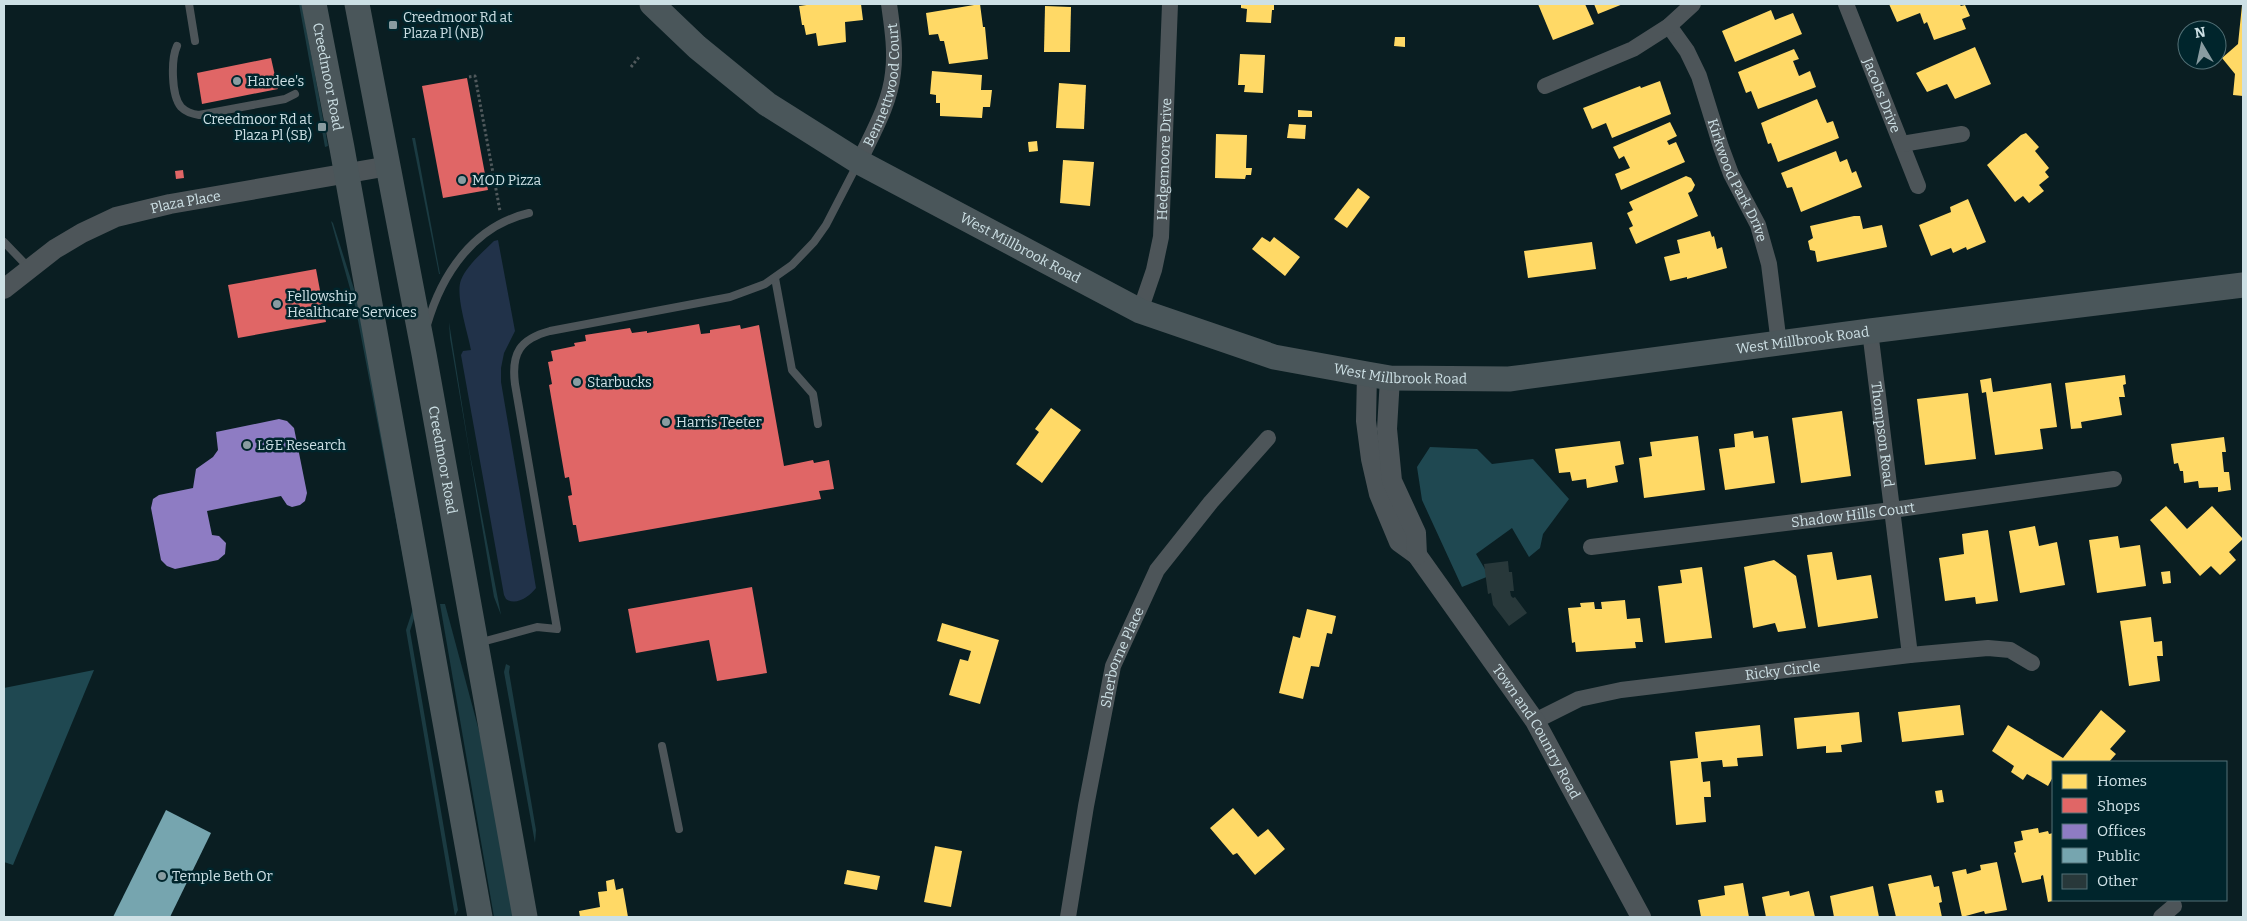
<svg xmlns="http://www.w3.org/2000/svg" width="2247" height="921" viewBox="0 0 2247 921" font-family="Bitter,serif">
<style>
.green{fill:#1b3b42}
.forest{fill:#1f4851}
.water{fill:#213249}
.homes{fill:#ffd966}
.shops{fill:#e06666}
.offices{fill:#8e7cc3}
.public{fill:#76a5af}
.building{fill:#28383a}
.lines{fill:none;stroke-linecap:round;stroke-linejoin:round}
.path{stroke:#50595c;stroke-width:3;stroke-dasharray:2.5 2.5;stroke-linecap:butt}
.service{stroke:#4d5559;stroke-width:8}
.minor{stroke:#4d5559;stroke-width:16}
.tertiary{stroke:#4d5559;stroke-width:20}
.primary{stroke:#4a565a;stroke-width:25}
.poi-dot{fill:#899ca1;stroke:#00252c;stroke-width:2}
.labels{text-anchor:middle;stroke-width:5;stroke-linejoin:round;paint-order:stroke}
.poi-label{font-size:14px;fill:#cde0e5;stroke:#00252c;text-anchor:start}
.street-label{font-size:14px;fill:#cde0e5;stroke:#00252c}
</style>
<rect width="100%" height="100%" fill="#0a1e22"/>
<g class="green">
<polygon points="299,4 302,4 328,146 325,147"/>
<polygon points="412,138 415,138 440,274 439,274"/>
<polygon points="331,221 333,223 361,311 417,609 410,631 458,910 455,916 406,630 413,609 356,310"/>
<polygon points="449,322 469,449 501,615 494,597 450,338"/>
<polygon points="440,604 445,604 482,742 513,917 494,917"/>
<polygon points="506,664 510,666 509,672 536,830 535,843 504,672"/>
</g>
<g class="forest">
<polygon points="1430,447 1477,449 1492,464 1533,459 1569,499 1543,534 1540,548 1529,557 1512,528 1476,554 1489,576 1462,587 1422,500 1417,467"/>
<polygon points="94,670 13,865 4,862 4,688"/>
</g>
<path class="water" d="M498 240 515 331 504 353 501 368V382L536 588C529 597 516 606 506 599L504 595 461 355 463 351 471 350C468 333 455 295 461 280 467 265 483 252 494 241Z"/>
<g class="homes">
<polygon points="814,4 861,4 863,20 845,22 846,42 818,46 816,33 806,35 804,25 802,25 799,6"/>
<polygon points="980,4 983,27 985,27 988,59 949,64 944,41 940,41 938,34 929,35 926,13"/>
<polygon points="1241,4 1274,4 1274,10 1272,10 1271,23 1246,22 1247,9 1241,8"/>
<polygon points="1538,4 1585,4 1594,24 1553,40"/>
<polygon points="1594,4 1623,4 1598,14"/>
<polygon points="1889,4 1959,4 1961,6 1965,5 1970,16 1962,19 1966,29 1934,40 1927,22 1924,24 1920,13 1897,22"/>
<polygon points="2242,5 2243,5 2243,96 2233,95 2235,74 2222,58 2238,44"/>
<polygon points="1045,6 1071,7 1070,52 1044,52"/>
<polygon points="1771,10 1775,20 1793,13 1802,34 1735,62 1722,31"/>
<polygon points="1395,37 1405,37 1405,47 1394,46"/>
<polygon points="1975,47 1991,84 1955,99 1947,84 1927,92 1916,73"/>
<polygon points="1794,49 1799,59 1793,61 1799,76 1810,71 1816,87 1758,109 1751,91 1746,93 1738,72"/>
<polygon points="1240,54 1265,55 1263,93 1244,92 1245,85 1238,85"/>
<polygon points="932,71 982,75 981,90 992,90 990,107 983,107 982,118 940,116 940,103 936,103 936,95 930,94"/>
<polygon points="1660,81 1671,114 1612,138 1606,123 1592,129 1583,108 1640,86 1641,88"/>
<polygon points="1059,83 1086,85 1084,129 1056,128"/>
<polygon points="1817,99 1827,123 1833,121 1839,138 1778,162 1771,143 1768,144 1761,123"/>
<polygon points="1298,110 1312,111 1312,117 1298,117"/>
<polygon points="1670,122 1677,136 1667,141 1669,145 1676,142 1685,162 1621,190 1615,174 1630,168 1624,156 1619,159 1613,147"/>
<polygon points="1289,124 1306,125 1305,139 1287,138"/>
<polygon points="2026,133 2039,147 2035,151 2049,168 2045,172 2049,177 2039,185 2044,191 2029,203 2023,196 2015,202 1987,165 2021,135"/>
<polygon points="1216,134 1247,135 1246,168 1252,168 1251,175 1246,175 1245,179 1215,178"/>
<polygon points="1037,141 1038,151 1029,152 1028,142"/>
<polygon points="1836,151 1840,162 1847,159 1852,173 1856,171 1862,187 1801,212 1792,187 1787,188 1781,173"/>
<polygon points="1063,160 1094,162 1090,206 1060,203"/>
<polygon points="1686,176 1691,178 1695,185 1692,191 1688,193 1698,216 1636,244 1629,228 1633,226 1627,213 1633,210 1629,202"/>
<polygon points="1358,188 1370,197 1347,228 1334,219"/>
<polygon points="1968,199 1986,242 1967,250 1966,247 1953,253 1951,248 1931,256 1919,225 1951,212 1950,207"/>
<polygon points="1854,216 1860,216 1863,229 1882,225 1887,247 1817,262 1815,251 1810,250 1808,241 1813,238 1810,226"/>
<polygon points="1710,231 1712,237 1714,236 1717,249 1722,247 1727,268 1687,279 1687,277 1670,281 1664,257 1680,253 1677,240"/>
<polygon points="1262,237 1270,242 1274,237 1300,257 1285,276 1252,249"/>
<polygon points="1592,242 1596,269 1528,278 1524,251"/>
<polygon points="2125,375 2126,384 2123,385 2125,397 2119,397 2122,415 2081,422 2082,428 2071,429 2065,383"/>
<polygon points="1991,378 1993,392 2051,383 2057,427 2040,429 2043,449 1995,455 1986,392 1982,393 1980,380"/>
<polygon points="1968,393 1976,459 1925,465 1917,399"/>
<polygon points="1051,408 1081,430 1042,483 1016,464 1039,432 1035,429"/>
<polygon points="1842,411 1851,476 1801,483 1792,418"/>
<polygon points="1753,431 1754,438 1768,436 1775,483 1725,490 1719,449 1735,447 1734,434"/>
<polygon points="1698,436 1705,490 1644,498 1639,458 1652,456 1650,442"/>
<polygon points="2224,437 2226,452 2222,452 2224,472 2229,472 2231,490 2218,492 2218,487 2199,488 2198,481 2184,483 2183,471 2180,471 2178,463 2174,464 2171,444"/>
<polygon points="1620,441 1624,464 1615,466 1618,482 1587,488 1586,479 1572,481 1570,472 1559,473 1555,449"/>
<polygon points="2166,506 2187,529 2212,506 2243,539 2229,552 2236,560 2220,575 2211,566 2200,576 2150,520"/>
<polygon points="2035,526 2039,546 2057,542 2065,585 2020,593 2009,531"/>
<polygon points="1988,530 1998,601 1976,604 1975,597 1945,601 1939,558 1964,554 1962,534"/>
<polygon points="2118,536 2120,548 2140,545 2146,586 2097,593 2089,540"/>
<polygon points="1832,552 1837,580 1871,575 1878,618 1818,627 1807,555"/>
<polygon points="1774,560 1796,576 1806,628 1778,632 1775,623 1753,628 1744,567"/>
<polygon points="1702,567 1712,638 1665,643 1658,586 1682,583 1680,570"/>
<polygon points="2170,571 2171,583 2163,584 2161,572"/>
<polygon points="1625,600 1627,619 1640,618 1643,642 1635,642 1636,648 1576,652 1575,642 1572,643 1568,608 1581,607 1580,603 1594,602 1595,609 1602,609 1601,602"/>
<polygon points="1307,609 1336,616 1332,634 1327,633 1319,667 1311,666 1303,699 1279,693 1293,636 1300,638"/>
<polygon points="2151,617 2154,642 2162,641 2163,656 2157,656 2160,681 2129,686 2120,621"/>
<polygon points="942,623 999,640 980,704 949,695 960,659 968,661 971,651 937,641"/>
<polygon points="1960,705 1964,735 1902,742 1898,712"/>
<polygon points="2101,710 2126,731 2110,749 2116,754 2109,762 2053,762 2053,777 2048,786 2027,774 2023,780 2011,772 2014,766 1992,751 2008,725 2063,758"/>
<polygon points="1859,712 1862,742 1841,745 1842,752 1826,753 1826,746 1797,749 1794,718"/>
<polygon points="1760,725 1763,756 1737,758 1738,766 1723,767 1722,760 1701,762 1703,782 1710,781 1711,797 1704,797 1706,822 1676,825 1670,761 1698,758 1695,732"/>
<polygon points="1942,790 1944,802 1937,803 1935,791"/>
<polygon points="1233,808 1258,837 1268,829 1285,849 1255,875 1237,853 1233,855 1210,828"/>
<polygon points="2038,828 2039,833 2048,831 2049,834 2053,833 2053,901 2048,902 2043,875 2041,876 2041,879 2022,883 2014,853 2016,852 2014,842 2023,840 2021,831"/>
<polygon points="935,846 962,851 951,907 924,902"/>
<polygon points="1997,862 2007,910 1985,914 1984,911 1962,917 1952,872 1966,869 1967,874 1981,870 1980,865"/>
<polygon points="847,870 880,876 877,890 844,884"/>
<polygon points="1931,875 1934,887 1939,886 1942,902 1939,903 1942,917 1896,917 1888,884"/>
<polygon points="614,879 616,890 623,888 628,917 580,917 579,911 600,907 598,892 607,891 606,881"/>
<polygon points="1743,883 1749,917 1701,917 1698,900 1725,895 1724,886"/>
<polygon points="1873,886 1879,917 1834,917 1830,896"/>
<polygon points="1789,891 1790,896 1809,891 1815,917 1766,917 1762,897"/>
</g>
<g class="shops">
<polygon points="271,58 278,89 202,104 197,73"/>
<polygon points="467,78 488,190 443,198 422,86"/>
<polygon points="183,170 184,178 176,179 175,171"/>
<polygon points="316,269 326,322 238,338 228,285"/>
<polygon points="699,324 701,334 710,333 710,330 740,325 741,329 759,325 784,466 813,460 814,463 829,460 834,489 819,491 821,499 579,542 576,525 573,525 568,496 572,495 569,477 565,478 549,385 552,384 548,362 553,361 551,351 575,346 574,343 586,341 585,335 630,328 632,333 647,331 647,333"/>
<polygon points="752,587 767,673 717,681 709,640 636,653 628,609"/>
</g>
<polygon class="offices" points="279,419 287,421 294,428 307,493 305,501 300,505 292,507 287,505 281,496 207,511 212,535 219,536 226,543 225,554 218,560 175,569 167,566 161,560 151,508 153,499 159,495 193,488 196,469 213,457 218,450 216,432"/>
<polygon class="public" points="166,810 211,833 170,917 113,917"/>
<polygon class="building" points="1508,561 1509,572 1512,572 1514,591 1510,591 1511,596 1513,598 1515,597 1527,613 1509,626 1493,605 1491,593 1488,594 1484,564"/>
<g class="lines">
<g class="path">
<polyline points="631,67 639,57"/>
<polyline points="469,77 475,76 500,211"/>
</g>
<g class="service">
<polyline points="189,4 195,41"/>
<path d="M177 46C171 59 171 95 181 107 186 112 192 114 199 115L285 99 295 94"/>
<polyline points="4,242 29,268"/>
<polyline points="775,278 792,370 813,394 818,424"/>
<path d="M427 325C442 273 474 226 529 213"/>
<path d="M478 643 537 627 557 629 515 384C511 353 520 339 550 331L730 297 765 284 792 265 814 242 826 225 857 165"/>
<polyline points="662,746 679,829"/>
</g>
<g class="minor">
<path id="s1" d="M1846 4 1918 186"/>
<path id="s2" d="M1669 26 1687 51 1699 76 1721 147 1731 174 1758 225 1769 264 1779 344"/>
<polyline points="1545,86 1633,49 1669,26 1693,4"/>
<polyline points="1902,144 1962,134"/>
<path id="s3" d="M859 162C872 134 890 104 893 73 896 50 892 26 889 4"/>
<path id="s4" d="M1140 311 1154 270 1161 237 1170 4"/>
<path id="s5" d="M1870 331 1910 655"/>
<path id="s6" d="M1591 547 1892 510 2114 479"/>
<path id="s7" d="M1535 721 1579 699 1621 690 1910 655 1988 648 2010 650 2032 663"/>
<path id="s8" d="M1068 917 1086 806 1113 666 1157 570 1211 502 1268 438"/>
<polyline points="2161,917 2174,906"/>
</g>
<g class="tertiary">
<path id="s9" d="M4 289 55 249 82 233 116 217 170 204 389 166"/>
<path id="s10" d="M1367 374 1366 421 1371 459 1379 494 1399 542 1417 555 1535 721 1641 917"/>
<polyline points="1390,378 1387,429 1392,481 1416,533 1417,555"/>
</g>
<g class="primary">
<path id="s11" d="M314 4 342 148 480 917"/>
<path id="s12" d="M357 4 424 354 525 917"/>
<path id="s13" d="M652 4 697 47 767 104 859 162 1140 311 1274 357 1367 374 1390 378 1509 379 1870 331 2243 285"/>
</g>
</g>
<g class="poi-dot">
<rect x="388" y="20" width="10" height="10" rx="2.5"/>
<circle cx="237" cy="81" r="5"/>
<rect x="317" y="122" width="10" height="10" rx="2.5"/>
<circle cx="462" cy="180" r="5"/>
<circle cx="277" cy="304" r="5"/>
<circle cx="577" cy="382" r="5"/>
<circle cx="666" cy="422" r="5"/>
<circle cx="247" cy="445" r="5"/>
<circle cx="162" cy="876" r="5"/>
</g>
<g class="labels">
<g class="poi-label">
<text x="403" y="22">Creedmoor Rd at<tspan x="403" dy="16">Plaza Pl (NB)</tspan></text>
<text x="247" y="86">Hardee's</text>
<text x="312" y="124" text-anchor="end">Creedmoor Rd at<tspan x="312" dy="16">Plaza Pl (SB)</tspan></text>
<text x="472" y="185">MOD Pizza</text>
<text x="287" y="301">Fellowship<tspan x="287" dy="16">Healthcare Services</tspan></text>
<text x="587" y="387">Starbucks</text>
<text x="676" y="427">Harris Teeter</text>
<text x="257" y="450">L&amp;E Research</text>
<text x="172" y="881">Temple Beth Or</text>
</g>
<g class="street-label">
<text dy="5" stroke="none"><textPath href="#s11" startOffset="74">Creedmoor Road</textPath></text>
<text dy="5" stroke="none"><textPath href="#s3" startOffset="82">Bennettwood Court</textPath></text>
<text dy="5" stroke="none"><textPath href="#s1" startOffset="98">Jacobs Drive</textPath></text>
<text dy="5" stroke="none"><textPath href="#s4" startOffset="155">Hedgemoore Drive</textPath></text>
<text dy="5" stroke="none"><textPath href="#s2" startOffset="170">Kirkwood Park Drive</textPath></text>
<text dy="5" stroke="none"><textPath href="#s9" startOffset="205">Plaza Place</textPath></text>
<text dy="5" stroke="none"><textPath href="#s13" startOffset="444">West Millbrook Road</textPath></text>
<text dy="5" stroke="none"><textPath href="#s13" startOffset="1254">West Millbrook Road</textPath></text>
<text dy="5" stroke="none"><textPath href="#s13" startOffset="849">West Millbrook Road</textPath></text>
<text dy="5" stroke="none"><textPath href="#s5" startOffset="104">Thompson Road</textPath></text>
<text dy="5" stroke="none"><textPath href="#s12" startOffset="464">Creedmoor Road</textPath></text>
<text dy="5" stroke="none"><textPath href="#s6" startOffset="264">Shadow Hills Court</textPath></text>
<text dy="5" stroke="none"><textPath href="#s8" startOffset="266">Sherborne Place</textPath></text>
<text dy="5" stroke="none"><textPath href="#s7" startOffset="255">Ricky Circle</textPath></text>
<text dy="5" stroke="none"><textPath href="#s10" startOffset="409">Town and Country Road</textPath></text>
</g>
</g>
<rect width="2247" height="921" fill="none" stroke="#cde0e5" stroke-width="10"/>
<rect x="2052" y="761" width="175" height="140" fill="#00252c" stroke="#527076"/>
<rect x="2062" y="774" width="25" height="15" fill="#ffd966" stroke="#527076"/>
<text x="2097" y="786" font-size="15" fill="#cde0e5">Homes</text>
<rect x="2062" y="798" width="25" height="15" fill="#e06666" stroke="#527076"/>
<text x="2097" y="811" font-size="15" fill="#cde0e5">Shops</text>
<rect x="2062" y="824" width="25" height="15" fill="#8e7cc3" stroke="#527076"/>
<text x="2097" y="836" font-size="15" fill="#cde0e5">Offices</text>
<rect x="2062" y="848" width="25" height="15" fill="#76a5af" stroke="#527076"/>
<text x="2097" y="861" font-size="15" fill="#cde0e5">Public</text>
<rect x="2062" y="874" width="25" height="15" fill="#28383a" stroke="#527076"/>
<text x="2097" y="886" font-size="15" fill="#cde0e5">Other</text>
<g transform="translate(2202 45) rotate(351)"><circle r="24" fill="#00252c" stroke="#527076"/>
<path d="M0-4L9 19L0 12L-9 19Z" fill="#899ca1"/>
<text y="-8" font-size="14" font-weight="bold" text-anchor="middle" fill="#cde0e5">N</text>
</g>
</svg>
